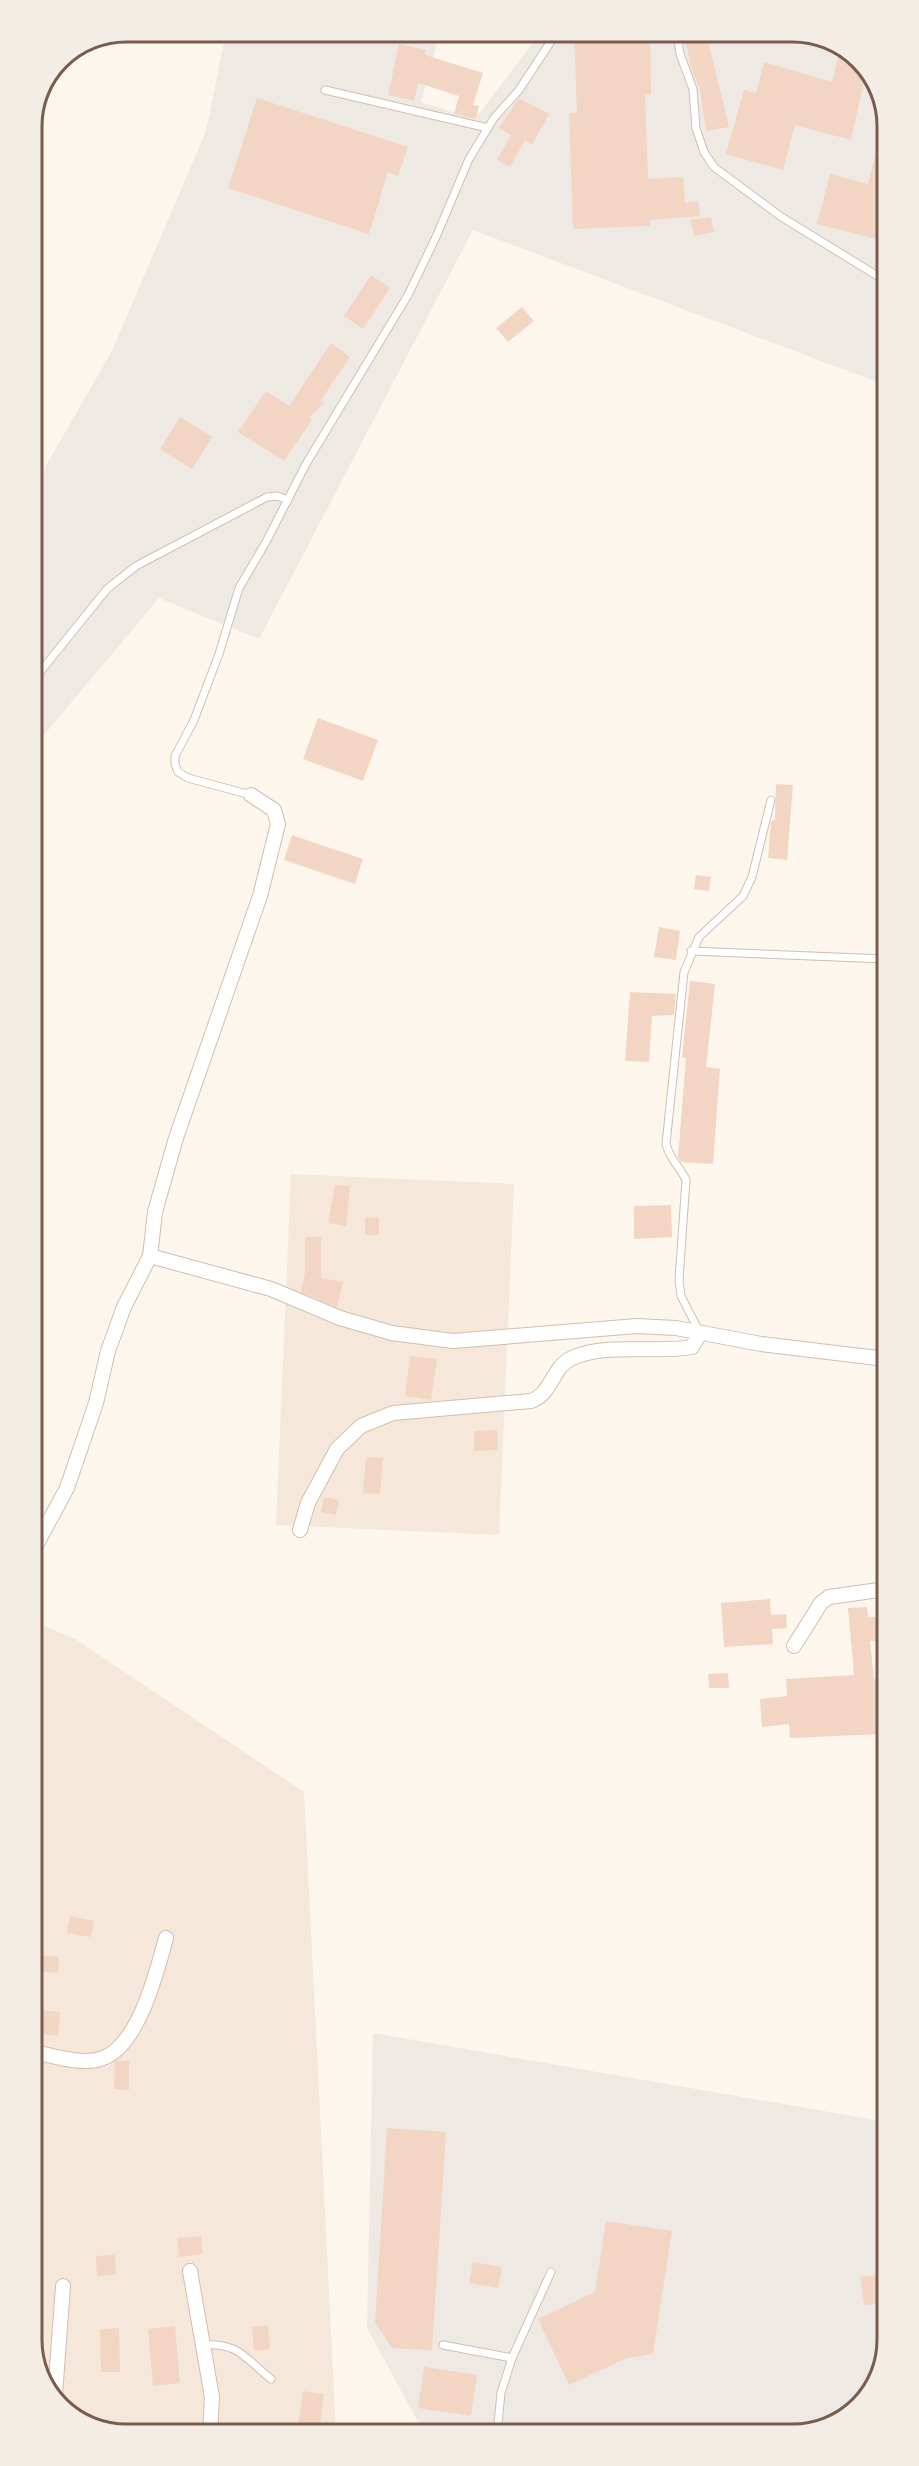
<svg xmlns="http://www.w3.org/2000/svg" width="919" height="2466" viewBox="0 0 919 2466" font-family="'Open Sans',sans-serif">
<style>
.residential{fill:#f5e8da}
.industrial{fill:#efe9e4}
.building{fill:#f3d5c3}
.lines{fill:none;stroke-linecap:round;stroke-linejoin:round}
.lane-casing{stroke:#d1beb0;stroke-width:9}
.street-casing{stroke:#d1beb0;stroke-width:16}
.lane{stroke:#fff;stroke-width:7}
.street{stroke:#fff;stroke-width:14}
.rim{fill:none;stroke:#7a5c4d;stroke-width:3}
</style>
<rect width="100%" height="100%" fill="#fdf6ec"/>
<g class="residential">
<polygon points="291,1174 514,1184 499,1535 276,1525"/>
<polygon points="34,1621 77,1640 304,1792 336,2433 119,2434 68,2415 35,2365"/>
</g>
<g class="industrial">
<polygon points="226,32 390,32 437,44 421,102 475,119 541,32 800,32 855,55 884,101 885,385 473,230 259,639 159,598 33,748 32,490 112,351 206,131"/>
<polygon points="373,2033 887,2122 887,2341 868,2397 818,2431 424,2433 367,2328"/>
</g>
<g class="building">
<polygon points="574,32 650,32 651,95 645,95 648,179 683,177 685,203 698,201 700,216 650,220 650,226 573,229 569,113 577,113"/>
<polygon points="691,32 706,32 729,127 706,131 700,89 692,71 684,33"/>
<polygon points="399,44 426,50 425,55 483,73 473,105 479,106 476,119 454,114 459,96 418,83 414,101 388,95"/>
<polygon points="840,48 855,55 866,72 851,140 795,125 783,170 726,154 744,90 756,93 764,62 832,82"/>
<polygon points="257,98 408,147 398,176 388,172 369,234 228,188"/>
<polygon points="519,98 549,114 532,145 525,140 510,167 497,160 511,135 499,128"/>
<polygon points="879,141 884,141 884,241 817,224 830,174 868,184"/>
<polygon points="711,217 714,232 694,236 691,220"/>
<polygon points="371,275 390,288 363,329 344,316"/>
<polygon points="522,307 534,321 508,342 496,328"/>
<polygon points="331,343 350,357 321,400 324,402 309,418 312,420 284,461 238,432 266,391 289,406"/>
<polygon points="180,417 212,437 192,469 160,449"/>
<polygon points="318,718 378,740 363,781 303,759"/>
<polygon points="776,784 793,785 787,860 768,858 771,822 775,819"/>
<polygon points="292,835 363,859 355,884 284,860"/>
<polygon points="696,875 711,877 709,891 694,889"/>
<polygon points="659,927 680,931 676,960 654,957"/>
<polygon points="690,981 715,984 706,1067 720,1069 713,1164 681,1162 678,1157 686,1058 682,1057"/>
<polygon points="630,992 676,994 674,1015 652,1016 649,1062 625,1061"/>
<polygon points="335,1185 350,1186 346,1226 328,1223"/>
<polygon points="671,1205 672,1237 634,1239 634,1206"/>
<rect x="365" y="1218" width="14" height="17"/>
<polygon points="305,1237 321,1237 321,1278 343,1282 337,1307 301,1292 305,1272"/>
<polygon points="410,1356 437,1359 431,1400 405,1396"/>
<polygon points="497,1430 498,1450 474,1451 474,1431"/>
<polygon points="366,1457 383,1458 380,1494 363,1493"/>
<polygon points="324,1497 339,1500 336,1515 321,1512"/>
<polygon points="770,1599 771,1615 786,1614 787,1628 772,1629 773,1644 724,1647 721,1603"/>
<polygon points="867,1607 868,1617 886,1617 886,1641 870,1641 874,1679 880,1678 883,1734 790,1738 789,1724 762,1727 760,1699 787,1696 786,1679 854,1675 848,1608"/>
<polygon points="728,1673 729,1688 709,1688 708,1674"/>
<polygon points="70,1916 94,1921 91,1937 67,1933"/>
<polygon points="34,1954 59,1957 58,1973 34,1971"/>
<polygon points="34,2009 60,2012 58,2036 34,2033"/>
<polygon points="115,2061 129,2061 129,2090 114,2089"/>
<polygon points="387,2128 446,2132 432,2350 392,2348 375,2322"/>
<polygon points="606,2221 672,2231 653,2354 627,2358 569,2385 538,2319 595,2292"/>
<polygon points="201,2236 203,2254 179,2257 177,2238"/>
<polygon points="115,2255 116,2275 97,2276 96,2256"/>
<polygon points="473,2262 502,2267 498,2288 469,2283"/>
<polygon points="886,2274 887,2303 864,2305 860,2277"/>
<polygon points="268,2325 270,2349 254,2351 252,2327"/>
<polygon points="175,2326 180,2383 153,2386 148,2329"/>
<polygon points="119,2328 120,2372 101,2372 100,2329"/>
<polygon points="424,2367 477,2375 471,2416 418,2408"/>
<polygon points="303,2391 324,2394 320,2427 317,2427 315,2433 297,2433"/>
</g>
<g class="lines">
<g class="lane-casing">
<g id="lane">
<polyline points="677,32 680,54 693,89 696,128 704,152 714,167 780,216 884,280"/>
<polyline points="325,90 488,128"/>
<polyline points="32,682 107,589 136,566 267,497 277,496 288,500"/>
<polyline points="251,795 188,778 178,772 175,764 175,756 194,720 219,654 239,588 266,542 306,464 408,295 436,237 469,159 494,118 519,90 557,32"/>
<polyline points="691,951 885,959"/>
<path d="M699 1331 681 1296 679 1280 686 1180C680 1167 669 1158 666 1144L684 972 699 937 743 896 752 877 771 800"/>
<path d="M202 2345C238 2342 245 2358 271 2379"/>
<polyline points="443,2345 512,2358"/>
<polyline points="497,2433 501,2393 512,2358 551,2272"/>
</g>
</g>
<g class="street-casing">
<g id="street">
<polyline points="150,1256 271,1289 340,1318 392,1333 453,1341 637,1326 676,1328 761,1344 886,1359"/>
<path d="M300 1530 308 1503 337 1449 361 1426 393 1413 531 1401C552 1394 552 1367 572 1358 607 1342 654 1354 692 1347L700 1333"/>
<polyline points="34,1549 67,1488 96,1403 108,1351 124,1307 150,1256 155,1212 176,1138 260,896 278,824 274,810 251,795"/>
<polyline points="794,1646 821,1603 829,1597 886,1589"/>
<path d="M34 2052C55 2056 83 2066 103 2058 139 2045 157 1971 166 1938"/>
<polyline points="190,2271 212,2397 210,2434"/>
<polyline points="55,2395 63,2286"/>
</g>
</g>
<use href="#lane" class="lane"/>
<use href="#street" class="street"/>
</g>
<path d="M0 0H919V2466H0ZM126 42H793A84 84 0 0 1 877 126V2340A84 84 0 0 1 793 2424H126A84 84 0 0 1 42 2340V126A84 84 0 0 1 126 42Z" fill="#f4ede6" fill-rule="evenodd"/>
<path class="rim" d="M126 42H793A84 84 0 0 1 877 126V2340A84 84 0 0 1 793 2424H126A84 84 0 0 1 42 2340V126A84 84 0 0 1 126 42Z"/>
</svg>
